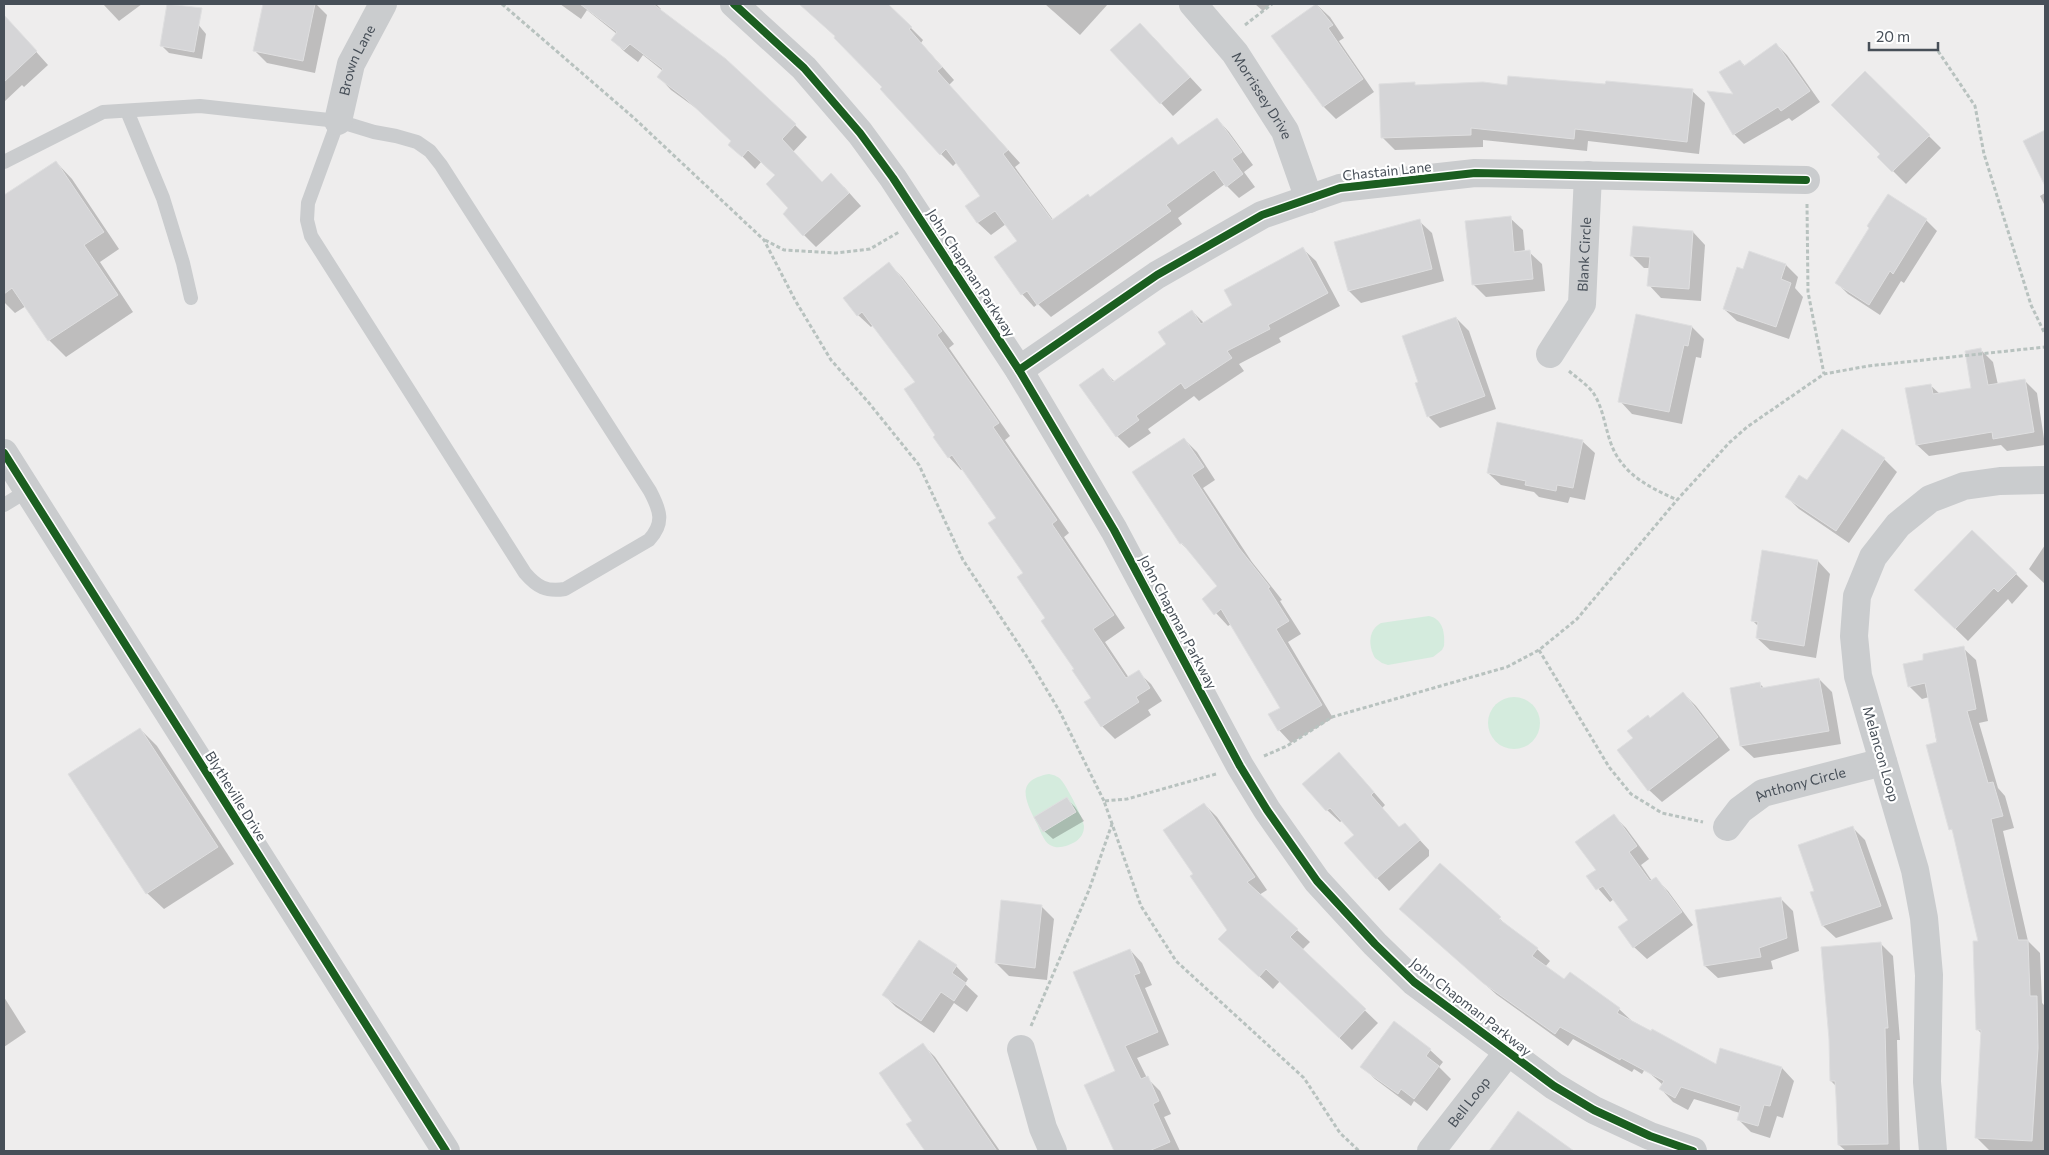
<svg xmlns="http://www.w3.org/2000/svg" width="2049" height="1155" viewBox="0 0 2049 1155" font-family="Commissioner,sans-serif">
<style>
.green{fill:#d4ebdd}
.shadow{fill:#0003}
.building{fill:#d5d5d7;stroke:#dfdfe0}
.lines{fill:none;stroke-linecap:round;stroke-linejoin:round}
.path{stroke:#b8c2bf;stroke-width:3;stroke-dasharray:4 2.5;stroke-linecap:butt}
.service{stroke:#caccce;stroke-width:14}
.minor{stroke:#caccce;stroke-width:28}
.cycleway-casing{stroke:#fff;stroke-width:11}
.cycleway{stroke:#1b5e20;stroke-width:8}
.labels{text-anchor:middle;stroke-width:4.5;stroke-linejoin:round;paint-order:stroke}
.street-label{font-size:14px;fill:#474f58;stroke:#fff}
</style>
<rect width="100%" height="100%" fill="#eeeded"/>
<g class="green">
<path d="M1429 616C1443 619 1445 633 1444 646L1442 650 1433 657 1388 665 1382 663 1375 658C1368 646 1368 630 1381 623Z"/>
<circle cx="1514" cy="723" r="26"/>
<path d="M1049 774C1055 775 1059 777 1062 781 1068 789 1083 817 1084 826 1084 833 1081 838 1075 842 1067 846 1058 850 1050 845 1043 841 1040 829 1036 822 1025 800 1015 780 1049 774Z"/>
</g>
<g class="shadow">
<polygon points="103,4 142,4 119,21"/>
<polygon points="168,4 183,6 206,34 202,59 169,53 161,45"/>
<polygon points="264,4 316,4 327,15 315,73 267,63 255,51"/>
<polygon points="560,4 656,4 661,9 660,11 795,125 807,137 793,152 822,183 844,187 861,206 816,247 804,235 776,176 761,162 755,169 730,144 733,142 700,111 671,90 659,77 663,71 643,55 638,62 625,52 612,40 617,34 587,10 581,19"/>
<polygon points="800,4 887,4 923,40 921,43 954,80 949,85 1020,163 1015,167 1054,221 1091,198 1172,139 1179,146 1217,119 1229,132 1253,165 1244,172 1255,187 1239,198 1225,184 1178,218 1182,224 1051,317 1038,304 1034,307 1022,294 1019,241 1006,224 991,235 978,223 967,207 982,196 957,162 953,166 941,154 884,87 836,37"/>
<polygon points="1045,4 1108,4 1080,35"/>
<polygon points="1255,4 1271,4 1263,11"/>
<polygon points="1317,5 1330,17 1344,38 1339,41 1374,92 1336,119 1324,107 1273,37"/>
<polygon points="4,16 48,65 24,87 22,85 4,102"/>
<polygon points="1153,37 1202,90 1173,116 1161,103"/>
<polygon points="1776,44 1787,55 1820,102 1792,121 1789,118 1744,144 1734,134 1735,95 1740,61 1745,66"/>
<polygon points="1865,73 1941,148 1906,184 1879,157 1882,154"/>
<polygon points="1414,84 1417,86 1606,86 1692,91 1705,103 1699,154 1588,141 1587,151 1483,140 1483,147 1395,150 1383,138"/>
<polygon points="2045,131 2045,183 2025,142"/>
<polygon points="56,162 72,179 119,249 100,262 133,312 66,357 49,340 26,306 15,313 4,302 4,197"/>
<polygon points="2045,193 2045,206 2040,196"/>
<polygon points="1510,218 1523,230 1525,252 1529,252 1542,264 1545,291 1486,297 1473,284"/>
<polygon points="1926,220 1937,231 1904,283 1901,281 1880,315 1848,294 1837,283"/>
<polygon points="1419,221 1432,233 1444,281 1361,303 1349,291"/>
<polygon points="1693,232 1705,245 1701,301 1661,298 1649,285 1650,268 1644,268 1631,255"/>
<polygon points="1303,249 1316,261 1340,306 1279,338 1281,342 1239,364 1244,371 1199,401 1194,396 1148,429 1151,433 1129,448 1117,436 1103,370 1115,382 1167,344 1192,311 1204,323 1233,305"/>
<polygon points="889,264 902,277 954,344 949,348 1010,436 1005,440 1069,533 1064,537 1125,628 1105,642 1129,678 1138,672 1151,684 1162,701 1148,710 1151,715 1115,739 1102,726 1092,698 1047,618 998,518 963,469 961,470 949,457 937,435 916,382 873,325 871,327 858,315"/>
<polygon points="1786,265 1798,277 1795,288 1803,297 1789,339 1737,321 1724,309 1744,270"/>
<polygon points="1637,315 1692,327 1704,339 1701,358 1696,357 1682,424 1632,414 1620,401"/>
<polygon points="1456,318 1469,331 1496,409 1440,428 1428,416 1420,383"/>
<polygon points="1980,349 1993,362 1998,385 2024,380 2037,393 2045,445 2007,451 2001,445 1929,456 1916,444 1930,385 1940,394 1973,389"/>
<polygon points="1842,431 1884,459 1897,472 1849,543 1799,509 1787,497 1807,482"/>
<polygon points="1184,439 1197,452 1215,480 1203,488 1252,562 1282,600 1280,601 1301,634 1288,642 1333,718 1291,743 1279,730 1282,708 1231,624 1228,626 1203,599 1219,586 1194,556 1181,543"/>
<polygon points="1582,441 1595,453 1585,500 1570,497 1568,503 1539,497 1534,492 1501,485 1488,473"/>
<polygon points="2045,545 2045,584 2029,569"/>
<polygon points="1818,561 1830,574 1816,658 1770,650 1757,638 1759,627 1752,620"/>
<polygon points="2016,574 2028,586 2012,604 2008,599 1968,641 1928,602"/>
<polygon points="1963,648 1976,660 1988,721 1979,723 1998,788 2005,796 2014,828 2003,831 2028,941 2040,953 2042,1003 2045,1006 2045,1151 1989,1150 1976,1137 1982,1034 1977,1029 1979,942 1955,834 1951,829 1929,697 1922,699 1909,686 1925,661"/>
<polygon points="1819,679 1832,692 1841,744 1754,758 1741,746 1732,689 1760,684 1765,689"/>
<polygon points="1683,693 1696,706 1730,750 1662,802 1649,790 1635,738 1650,719"/>
<polygon points="140,729 157,746 234,864 164,909 147,893"/>
<polygon points="1351,766 1385,805 1382,808 1400,828 1405,824 1429,850 1429,856 1389,891 1377,878 1356,835 1343,820 1340,822 1327,810"/>
<polygon points="1067,799 1075,807 1084,821 1053,839 1044,831 1036,817"/>
<polygon points="1204,804 1217,817 1267,890 1259,895 1310,942 1302,950 1378,1023 1352,1050 1280,981 1273,989 1233,952 1228,930 1195,874"/>
<polygon points="1614,816 1626,828 1649,859 1641,865 1652,881 1656,879 1668,891 1693,925 1647,959 1634,947 1629,920 1614,899 1610,902 1588,877 1597,870"/>
<polygon points="1853,828 1865,840 1893,919 1836,938 1823,926 1812,893 1816,892"/>
<polygon points="1440,864 1512,930 1537,949 1550,961 1545,967 1565,981 1619,1009 1632,1021 1716,1065 1782,1068 1794,1081 1783,1118 1777,1116 1770,1138 1751,1132 1738,1119 1740,1113 1694,1099 1688,1110 1673,1102 1661,1089 1663,1085 1645,1069 1642,1074 1634,1069 1632,1072 1573,1039 1568,1046 1497,995 1414,921"/>
<polygon points="1780,898 1793,911 1799,951 1771,961 1773,969 1718,978 1705,966"/>
<polygon points="1041,906 1054,919 1047,980 1009,976 996,963"/>
<polygon points="1881,944 1893,956 1900,1040 1897,1040 1900,1151 1846,1151 1839,1145 1836,1086 1831,1081"/>
<polygon points="1130,950 1142,963 1152,985 1145,988 1169,1045 1137,1058 1147,1078 1160,1091 1171,1114 1164,1117 1180,1151 1115,1151 1085,1086 1117,1072"/>
<polygon points="956,966 968,979 965,984 978,996 967,1012 954,1003 934,1033 896,1007 884,995"/>
<polygon points="4,997 26,1032 4,1047"/>
<polygon points="923,1045 935,1057 1000,1151 928,1151 923,1147 913,1121"/>
<polygon points="1430,1050 1443,1062 1439,1067 1451,1079 1427,1111 1414,1101 1411,1106 1375,1079 1362,1066"/>
<polygon points="1518,1113 1566,1147 1570,1151 1490,1151"/>
</g>
<g class="building">
<polygon points="167,4 202,8 194,52 160,46"/>
<polygon points="263,4 315,4 303,61 253,51"/>
<polygon points="580,4 653,4 726,59 796,124 782,139 822,182 831,173 849,193 803,236 783,214 788,208 766,184 775,175 748,150 742,157 728,145 731,141 686,99 657,77 663,69 630,44 624,50 611,40 617,32"/>
<polygon points="799,4 888,4 912,27 909,29 942,67 937,71 1008,150 1003,154 1052,220 1088,194 1090,197 1172,137 1178,145 1217,118 1242,152 1232,159 1243,174 1226,187 1214,170 1166,205 1171,211 1037,305 1027,291 1021,295 994,257 1017,241 995,211 977,223 965,206 980,196 946,149 940,155 880,89 882,87 834,38 835,36"/>
<polygon points="1316,4 1333,25 1328,28 1363,79 1323,107 1271,36"/>
<polygon points="4,15 37,51 4,82"/>
<polygon points="1140,23 1190,77 1160,104 1110,50"/>
<polygon points="1776,43 1810,91 1781,111 1778,107 1733,135 1707,91 1733,94 1719,72 1740,60 1744,66"/>
<polygon points="1865,71 1930,135 1892,172 1877,157 1880,154 1831,105"/>
<polygon points="1508,76 1605,84 1606,81 1693,89 1687,142 1575,129 1574,139 1471,128 1471,135 1381,138 1379,84 1415,82 1415,85 1483,82 1507,85"/>
<polygon points="2045,130 2045,186 2023,141"/>
<polygon points="56,161 104,232 84,245 118,295 48,341 12,288 4,294 4,195"/>
<polygon points="1888,194 1927,219 1893,274 1890,271 1869,305 1835,283 1869,228 1867,226"/>
<polygon points="1511,216 1514,252 1530,250 1533,279 1472,285 1465,221"/>
<polygon points="1420,219 1432,269 1348,291 1334,242"/>
<polygon points="1633,226 1693,231 1689,289 1647,286 1650,257 1630,256"/>
<polygon points="1303,247 1328,293 1268,325 1270,329 1227,351 1232,358 1185,389 1181,383 1136,416 1139,420 1116,437 1079,385 1103,368 1113,382 1166,344 1158,332 1192,310 1201,324 1232,305 1224,290"/>
<polygon points="1749,251 1786,264 1781,279 1791,283 1776,327 1723,309 1737,267 1743,269"/>
<polygon points="889,262 942,331 937,335 999,423 993,427 1057,520 1052,524 1114,615 1093,629 1126,678 1139,670 1150,688 1136,697 1139,702 1101,727 1084,702 1091,698 1072,670 1074,669 1041,621 1045,618 1017,577 1023,573 988,523 996,518 952,455 948,458 933,437 935,435 904,389 915,382 862,312 857,316 843,298"/>
<polygon points="1636,314 1692,326 1688,346 1684,345 1669,412 1618,402"/>
<polygon points="1456,317 1485,396 1427,417 1415,383 1418,382 1402,336"/>
<polygon points="1981,348 1988,385 2025,379 2034,432 1993,439 1992,432 1916,445 1905,388 1931,384 1933,394 1971,388 1965,351"/>
<polygon points="1497,422 1583,440 1573,488 1557,485 1556,491 1525,485 1526,481 1487,473"/>
<polygon points="1842,429 1885,458 1836,531 1785,497 1799,475 1807,480"/>
<polygon points="1184,438 1204,467 1192,475 1239,548 1270,587 1268,588 1289,621 1276,629 1322,705 1278,731 1268,714 1280,708 1221,609 1214,615 1202,599 1217,586 1182,543 1180,544 1132,472"/>
<polygon points="1972,530 2017,573 1998,592 1994,588 1955,629 1914,590"/>
<polygon points="1762,550 1818,560 1804,646 1756,638 1758,622 1751,621"/>
<polygon points="1964,646 1976,709 1967,711 1988,783 1993,782 2003,816 1991,819 2018,940 2028,940 2030,996 2037,996 2038,1048 2032,1141 1975,1138 1981,1030 1976,1030 1973,941 1978,941 1952,829 1949,830 1926,745 1937,742 1925,683 1908,687 1903,664 1923,660 1923,654"/>
<polygon points="1819,678 1829,731 1740,746 1730,688 1760,682 1761,688"/>
<polygon points="1683,692 1718,737 1648,791 1617,750 1633,738 1627,731 1648,715 1650,718"/>
<polygon points="140,728 218,847 146,894 68,774"/>
<polygon points="1339,752 1374,792 1371,795 1399,827 1405,823 1420,840 1376,879 1344,843 1354,835 1330,808 1326,811 1302,784"/>
<polygon points="1067,797 1076,812 1043,832 1034,817"/>
<polygon points="1204,803 1255,877 1247,882 1298,929 1290,937 1366,1009 1339,1038 1266,969 1259,977 1218,939 1227,930 1190,876 1193,874 1163,830"/>
<polygon points="1614,814 1637,846 1629,852 1650,881 1656,877 1682,912 1633,948 1618,927 1628,920 1603,886 1596,890 1586,876 1596,870 1575,842"/>
<polygon points="1853,826 1881,906 1822,926 1810,892 1814,891 1798,845"/>
<polygon points="1440,863 1501,917 1499,919 1538,948 1532,956 1564,979 1570,972 1620,1008 1617,1013 1651,1031 1652,1029 1716,1064 1720,1048 1782,1067 1770,1106 1764,1105 1758,1126 1737,1120 1741,1106 1681,1087 1675,1098 1659,1089 1664,1081 1621,1058 1620,1060 1560,1027 1555,1034 1483,983 1399,909"/>
<polygon points="1781,897 1787,938 1759,948 1761,957 1704,966 1695,910"/>
<polygon points="1001,900 1042,905 1035,968 995,963"/>
<polygon points="919,940 957,965 952,973 966,983 954,1001 941,992 921,1021 882,995"/>
<polygon points="1881,942 1888,1028 1885,1028 1888,1144 1838,1145 1836,1097 1835,1081 1830,1081 1829,1039 1821,947"/>
<polygon points="1130,949 1140,973 1134,975 1158,1032 1125,1046 1141,1079 1148,1076 1159,1101 1153,1104 1170,1142 1149,1151 1114,1151 1084,1085 1115,1071 1073,972"/>
<polygon points="1394,1021 1431,1049 1426,1056 1439,1066 1414,1099 1401,1089 1398,1094 1360,1067"/>
<polygon points="923,1043 997,1151 925,1151 906,1124 912,1121 879,1073"/>
<polygon points="1518,1111 1574,1151 1489,1151"/>
</g>
<g class="lines">
<g class="path">
<polyline points="502,4 634,118 764,240 795,300 831,360 869,403 919,465 963,560 1029,660 1060,712 1104,801"/>
<polyline points="1245,25 1272,4"/>
<polyline points="1938,51 1975,106 1984,154 2031,305 2045,334"/>
<polyline points="1807,204 1808,292 1824,374"/>
<polyline points="765,240 784,250 836,253 870,249 899,232"/>
<path d="M1569 371C1577 378 1588 385 1594 394 1607 415 1605 442 1621 462 1635 481 1656 490 1677 500"/>
<polyline points="1539,650 1609,767 1631,794 1662,813 1703,822"/>
<polyline points="1264,756 1287,746 1332,717 1507,667 1539,650 1577,619 1677,500 1729,443 1747,427 1824,374 1868,366 2045,347"/>
<polyline points="1216,774 1127,799 1104,801 1141,906 1176,961 1304,1078 1340,1133 1359,1151"/>
<polyline points="1031,1026 1089,890 1112,824"/>
</g>
<g class="service">
<polyline points="127,111 163,198 183,263 191,298"/>
<path d="M4 162 103 112 200 106 338 121 374 132 396 136 417 142 430 151 441 165 650 491C660 510 665 523 649 540L565 589C546 592 537 587 525 573L311 236 307 220 308 203 338 121"/>
<polyline points="4,505 27,491"/>
</g>
<g class="minor">
<polyline points="734,4 804,68 860,133 893,178 1019,370 1114,530 1240,766 1267,810 1317,881 1375,944 1414,982 1554,1086 1594,1110 1650,1136 1693,1151"/>
<path id="s1" d="M1193 4 1235 53 1285 131 1309 199"/>
<path id="s2" d="M338 121 351 64 383 4"/>
<path id="s3" d="M1550 354 1582 304 1588 175"/>
<polyline points="1019,370 1157,275 1262,215 1340,188 1475,173 1806,180"/>
<polyline points="4,453 446,1151"/>
<path id="s4" d="M1727 827 1740 810 1763 793 1883 762"/>
<polyline points="1021,1049 1043,1128 1053,1151"/>
<path id="s5" d="M1431 1151 1508 1052"/>
<polyline points="1933,1151 1927,1082 1929,975 1924,918 1915,870 1858,676 1854,636 1857,596 1873,557 1898,525 1930,499 1964,486 2000,481 2045,480"/>
</g>
<g class="cycleway-casing">
<g id="cycleway">
<polyline points="734,4 804,68 860,133 893,178 1019,370 1114,530 1240,766 1267,810 1317,881 1375,944 1414,982 1554,1086 1594,1110 1650,1136 1693,1151"/>
<polyline points="1019,370 1157,275 1262,215 1340,188 1475,173 1806,180"/>
<polyline points="4,453 446,1151"/>
</g>
</g>
<use href="#cycleway" class="cycleway"/>
</g>
<g class="labels">
<g class="street-label">
<text dy="5" stroke="none"><textPath href="#s2" startOffset="64">Brown Lane</textPath></text>
<text dy="5" stroke="none"><textPath href="#s1" startOffset="115">Morrissey Drive</textPath></text>
<text transform="translate(1387 171) rotate(-6)" y="5">Chastain Lane</text>
<text dy="5" stroke="none"><textPath href="#s3" startOffset="109">Blank Circle</textPath></text>
<text transform="translate(971 273) rotate(57)" y="5">John Chapman Parkway</text>
<text transform="translate(1178 622) rotate(62)" y="5">John Chapman Parkway</text>
<text transform="translate(1881 754) rotate(74)" y="5">Melancon Loop</text>
<text dy="5" stroke="none"><textPath href="#s4" startOffset="88">Anthony Circle</textPath></text>
<text transform="translate(236 796) rotate(58)" y="5">Blytheville Drive</text>
<text transform="translate(1471 1007) rotate(38)" y="5">John Chapman Parkway</text>
<text dy="5" stroke="none"><textPath href="#s5" startOffset="62">Bell Loop</textPath></text>
</g>
</g>
<rect width="2049" height="1155" fill="none" stroke="#474f58" stroke-width="10"/>
<path d="M1869 42v8h69v-8" fill="none" stroke="#474f58" stroke-width="2.5"/>
<text x="1876" y="42" font-size="15" fill="#474f58" stroke="#ffffff" stroke-width="4" paint-order="stroke">20 m</text>
</svg>
